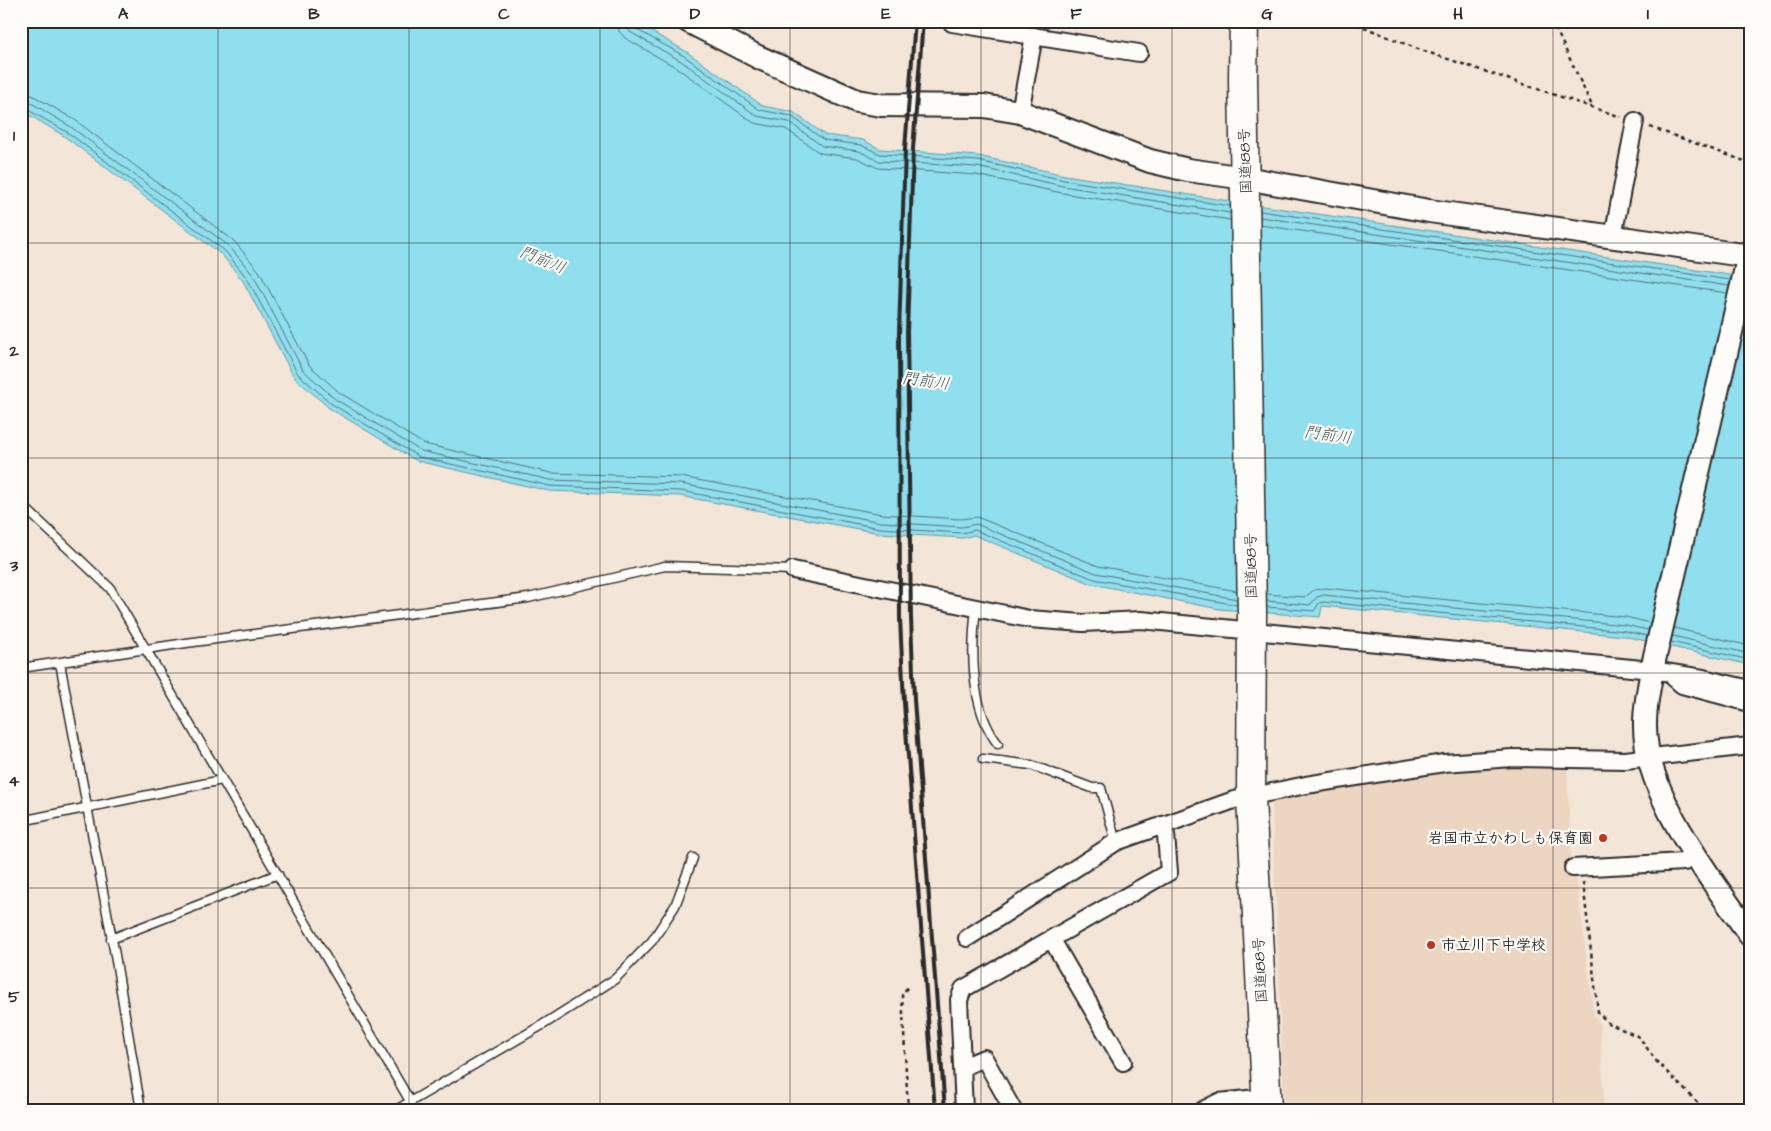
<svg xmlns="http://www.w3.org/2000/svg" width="1771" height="1131" viewBox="0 0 1771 1131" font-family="'Architects Daughter','Klee One',sans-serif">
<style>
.built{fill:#ecd5c1}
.water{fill:#90dfee;stroke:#6897a0}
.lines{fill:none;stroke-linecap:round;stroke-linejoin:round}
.shore{stroke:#537379;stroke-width:1}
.lane-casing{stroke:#2b2b2b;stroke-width:11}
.street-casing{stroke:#2b2b2b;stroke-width:20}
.secondary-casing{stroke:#2b2b2b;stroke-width:26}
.highway-casing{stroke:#2b2b2b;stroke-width:31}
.path{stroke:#2b2b2b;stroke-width:2.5;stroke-dasharray:4 4;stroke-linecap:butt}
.lane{stroke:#fdfcf7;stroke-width:8}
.street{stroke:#fdfcf7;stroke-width:16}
.secondary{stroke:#fdfcf7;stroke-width:22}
.highway{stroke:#fdfcf7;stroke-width:28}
.rail{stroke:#2b2b2b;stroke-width:4}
.grid{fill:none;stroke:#2b2b2b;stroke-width:1;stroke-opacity:0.55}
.poi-dot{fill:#c8321e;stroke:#fdfcf7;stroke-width:2}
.labels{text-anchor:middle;stroke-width:4.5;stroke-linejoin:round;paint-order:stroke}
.street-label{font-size:15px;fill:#2b2b2b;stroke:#fdfcf7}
.poi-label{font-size:15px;font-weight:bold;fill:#2b2b2b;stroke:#fdfcf7;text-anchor:end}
.water-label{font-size:16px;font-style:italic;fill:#44585c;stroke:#fdfcf7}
.neatline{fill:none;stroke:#2b2b2b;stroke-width:2}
.grid-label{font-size:16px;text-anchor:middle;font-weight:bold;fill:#2b2b2b}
</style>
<rect width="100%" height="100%" fill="#f3e5d7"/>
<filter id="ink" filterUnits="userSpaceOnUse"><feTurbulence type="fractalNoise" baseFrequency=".02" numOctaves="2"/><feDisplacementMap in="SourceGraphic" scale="10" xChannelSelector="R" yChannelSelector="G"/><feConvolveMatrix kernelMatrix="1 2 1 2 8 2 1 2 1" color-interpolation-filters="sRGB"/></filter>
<g filter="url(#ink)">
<polygon class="built" points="1513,767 1567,768 1572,875 1576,876 1594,1015 1600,1024 1604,1110 1284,1110 1272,799 1437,770"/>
<polygon class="water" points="21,21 633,21 687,52 763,106 793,112 825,135 863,140 880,149 978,156 1065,175 1216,199 1750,278 1750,665 1624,636 1322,606 1320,617 1219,609 1092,584 974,535 963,538 880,533 680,496 549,491 417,461 329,408 294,377 243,281 222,255 64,136 21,110"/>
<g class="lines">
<g class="shore">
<polyline points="618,21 619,31 625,38 677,68 754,123 786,129 820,153 857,158 878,168 976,175 1062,193 1230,220"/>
<polyline points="625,21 630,32 681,61 757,116 789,122 822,146 859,151 879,161 977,167 1063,186 1230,213"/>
<polyline points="631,21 634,28 684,56 760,110 791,116 824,140 861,145 880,154 978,161 1064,180 1230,206"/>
<polyline points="21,93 32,95 75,120 234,241 259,271 309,365 340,393 424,444 551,473 681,477 882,514 961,519 977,517 1098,566 1237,591"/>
<polyline points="21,100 28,101 71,127 229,246 253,275 303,370 335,399 421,451 550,480 681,484 881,522 962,527 976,524 1096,573 1237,599"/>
<polyline points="21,106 67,132 225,251 247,278 298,374 332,404 419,457 550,486 681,491 880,528 962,533 975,530 1094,579 1237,605"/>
<polyline points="1260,211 1730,280"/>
<polyline points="1260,217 1729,286"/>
<polyline points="1260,225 1727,293"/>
<polyline points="1267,594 1305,597 1314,590 1325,588 1626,617 1650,623"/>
<polyline points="1267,601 1310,605 1317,597 1324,595 1625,625 1648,630"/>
<polyline points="1267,607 1314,611 1319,603 1324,602 1625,631 1647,636"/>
<polyline points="1674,628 1750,646"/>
<polyline points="1673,636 1750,654"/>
<polyline points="1671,642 1750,660"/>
</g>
<g class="lane-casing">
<g id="lane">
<polyline points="21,504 110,588 410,1101"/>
<path d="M976 608C971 651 970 708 998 744"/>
<polyline points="60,663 115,955 141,1110"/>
<polyline points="21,668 186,643 528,598 665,566 793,570"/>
<polyline points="983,759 1031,765 1092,788 1101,788 1116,842"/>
<polyline points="21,821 222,780"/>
<polyline points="111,939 278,874"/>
<polyline points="396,1110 544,1024 615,979 652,941 675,906 693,858"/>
</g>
</g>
<g class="street-casing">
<g id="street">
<polyline points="952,21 952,23 1139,53"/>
<polyline points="1020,112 1034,36"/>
<polyline points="1613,237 1635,121"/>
<polyline points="793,570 1029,619 1083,623 1141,620 1652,670 1703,678 1750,689"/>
<polyline points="1674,678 1682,685 1750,703"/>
<polyline points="1573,868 1684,862 1696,855"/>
<polyline points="967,938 1116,842 1234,800 1306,785 1444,763 1512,758 1625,760 1750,746"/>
<polyline points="1052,940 1123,1062"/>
<polyline points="963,1067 984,1058 1013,1110"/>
<polyline points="964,1110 959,1000 963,989 1169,872 1166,835 1162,825"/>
<polyline points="1203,1110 1219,1102 1267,1097"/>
</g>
</g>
<g class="secondary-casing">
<g id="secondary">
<polyline points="688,21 758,57 857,101 881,105 984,106 1020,112 1150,161 1188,170 1245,178 1429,211 1750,256"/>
<path d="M1750 251 1655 656C1651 677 1645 701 1645 723 1643 794 1711 878 1750 935"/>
</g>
</g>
<g class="highway-casing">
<polyline id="highway" points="1244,21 1243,78 1252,613 1251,798 1267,1110"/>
</g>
<g class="path">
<polyline points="1349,21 1418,49 1621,117"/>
<polyline points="1552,21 1593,108"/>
<polyline points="1650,127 1750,163"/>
<polyline points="1583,882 1598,1012 1608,1023 1639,1037 1657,1062 1705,1110"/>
<polyline points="908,1110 902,995 909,985"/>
</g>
<use href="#lane" class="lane"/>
<use href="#street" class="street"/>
<use href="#secondary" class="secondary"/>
<use href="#highway" class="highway"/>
<g class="rail">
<polyline points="915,21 905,149 899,333 900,618 904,703 935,1110"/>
<polyline points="923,21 913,149 907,332 911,618 914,700 945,1110"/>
</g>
</g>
</g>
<path class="grid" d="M218 21V1110M409 21V1110M600 21V1110M790 21V1110M981 21V1110M1172 21V1110M1362 21V1110M1553 21V1110M21 243H1750M21 458H1750M21 673H1750M21 888H1750"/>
<g class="poi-dot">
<circle cx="1603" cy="838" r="5"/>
<circle cx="1431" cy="945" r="5"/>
</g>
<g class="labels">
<g class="street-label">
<text transform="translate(1245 161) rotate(-92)" y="5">国道188号</text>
<text transform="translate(1251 566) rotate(-91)" y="5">国道188号</text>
<text transform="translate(1260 970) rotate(-93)" y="5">国道188号</text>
</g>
<g class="poi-label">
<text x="1593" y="843">岩国市立かわしも保育園</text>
<text x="1441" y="950" text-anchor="start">市立川下中学校</text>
</g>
<g class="water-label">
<text transform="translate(543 259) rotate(22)" y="6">門前川</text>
<text transform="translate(926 380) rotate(8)" y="6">門前川</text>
<text transform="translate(1328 434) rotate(8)" y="6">門前川</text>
</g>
</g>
<rect width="1771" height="1131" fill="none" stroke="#fdfcf7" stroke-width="55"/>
<rect x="28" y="28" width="1716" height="1076" class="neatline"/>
<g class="grid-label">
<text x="123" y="19">A</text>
<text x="314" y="19">B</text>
<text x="504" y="19">C</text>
<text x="695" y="19">D</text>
<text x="886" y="19">E</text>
<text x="1076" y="19">F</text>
<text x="1267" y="19">G</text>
<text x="1458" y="19">H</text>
<text x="1648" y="19">I</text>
<text x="14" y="141">1</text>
<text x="14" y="356">2</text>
<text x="14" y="571">3</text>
<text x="14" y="786">4</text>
<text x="14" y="1002">5</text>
</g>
</svg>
